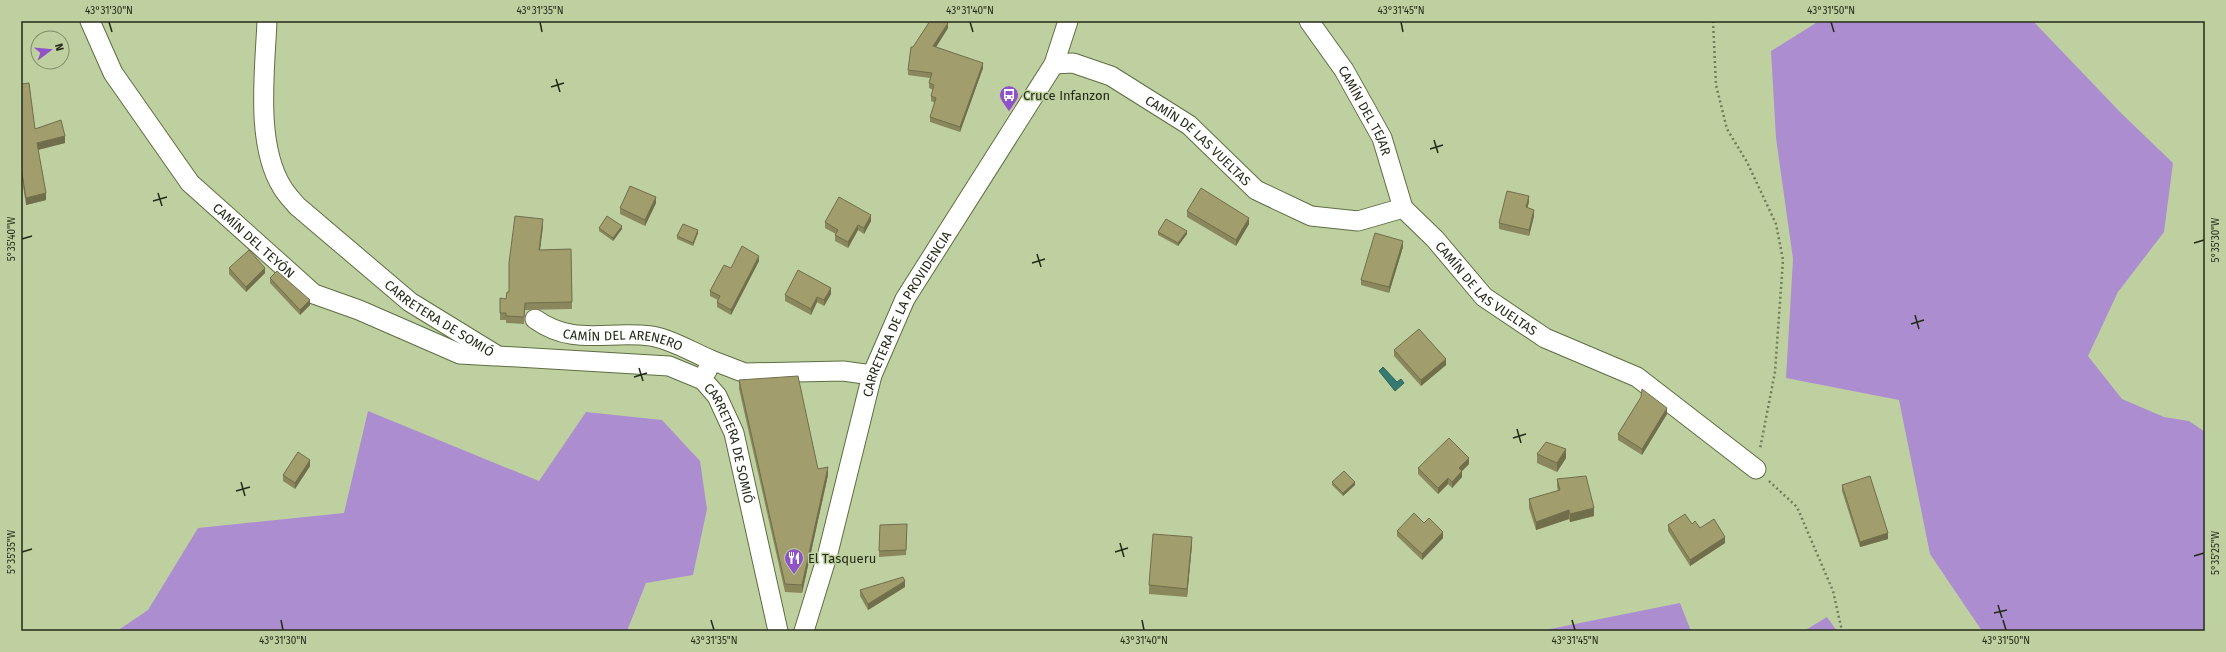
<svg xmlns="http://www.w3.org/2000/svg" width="2226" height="652" viewBox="0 0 2226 652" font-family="'Fira Sans',sans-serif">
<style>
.green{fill:#ac8ed0}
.water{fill:#357a72;stroke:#306257}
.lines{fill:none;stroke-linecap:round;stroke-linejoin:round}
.minor-casing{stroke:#5e6e42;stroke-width:21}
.path{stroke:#707c5b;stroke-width:2.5;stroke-dasharray:2 3;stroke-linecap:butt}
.minor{stroke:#fff;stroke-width:19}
.wall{fill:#8a875d}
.shaded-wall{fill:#716e4c}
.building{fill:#a19d6c;stroke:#716e4c}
.ticks{fill:none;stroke:#242a18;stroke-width:1.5}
.labels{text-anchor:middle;stroke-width:3;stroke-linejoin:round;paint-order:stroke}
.poi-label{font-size:13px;fill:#242a18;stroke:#bed0a0;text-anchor:start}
.street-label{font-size:13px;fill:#242a18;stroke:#bed0a0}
.neatline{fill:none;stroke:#242a18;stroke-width:1.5}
.ticks-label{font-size:10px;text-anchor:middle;fill:#242a18}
</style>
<rect width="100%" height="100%" fill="#bed0a0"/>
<g class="green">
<polygon points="1819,21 2033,21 2121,113 2173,163 2164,232 2118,292 2088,356 2122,399 2164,417 2189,421 2205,432 2205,631 1982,631 1930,554 1899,400 1786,378 1793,259 1776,138 1771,51"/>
<polygon points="368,411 539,481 586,412 662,420 700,461 707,509 693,575 646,583 627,631 117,631 148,610 198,528 344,513"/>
<polygon points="1680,603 1691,631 1540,631"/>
<polygon points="1827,617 1837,631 1804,631"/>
</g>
<polygon class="water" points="1383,367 1397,382 1401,379 1404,383 1395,391 1379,371"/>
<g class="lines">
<g class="minor-casing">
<g id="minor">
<path id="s1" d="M90 21 113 73 190 183 314 294 359 310 460 354 495 356"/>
<path id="s2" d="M267 21C265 70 255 143 282 187 286 194 292 200 297 206L410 302 498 356 669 366 703 380 717 396 734 433 778 631"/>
<path id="s3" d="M1309 21 1344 70 1382 138 1403 208"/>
<path id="s4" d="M1054 64 1073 63 1111 76 1189 125 1256 190 1311 216 1358 221 1403 208 1435 239 1484 297 1545 338 1637 377 1756 469"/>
<path id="s5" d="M535 319C574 347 608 330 651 336 671 339 692 352 711 360"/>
<polyline points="707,371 711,360 745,373 843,371 872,375"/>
<path id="s6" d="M804 631 828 553 872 375 905 299 1054 64 1068 21"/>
</g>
</g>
<g class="path">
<polyline points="1713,21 1716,85 1727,129 1747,162 1776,224 1783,260 1775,372 1760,449"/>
<polyline points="1769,481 1797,507 1833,591 1842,631"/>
</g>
<use href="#minor" class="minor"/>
</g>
<g class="wall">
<polygon points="948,28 936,47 983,68 960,132 930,122 930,117 935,103 931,101 931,96 933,90 929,88 929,83 930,78 908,75 908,70 913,47"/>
<polygon points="21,84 35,129 65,143 38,150 46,200 26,205 21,174"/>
<polygon points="1529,202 1527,208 1534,216 1529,236 1499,229 1499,223"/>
<polygon points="656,203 645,226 620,214 620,208"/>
<polygon points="1187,211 1249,224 1236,246 1187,217"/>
<polygon points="871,221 864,234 858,230 848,248 835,241 835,235 836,234 825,228 825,222"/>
<polygon points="543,226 540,250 571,249 572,309 525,310 524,324 506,323 506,320 500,320 500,313 509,292"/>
<polygon points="599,228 622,229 613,241 599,231"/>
<polygon points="1158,232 1187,234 1178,246 1158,235"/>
<polygon points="698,233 693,246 677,239 677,236"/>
<polygon points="1403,247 1389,293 1361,285 1361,280"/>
<polygon points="759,261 731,315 717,307 717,302 718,300 710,296 710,291 731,268"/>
<polygon points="229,268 265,273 246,292 229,274"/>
<polygon points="270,278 310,305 300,315 270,283"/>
<polygon points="831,294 824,306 817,302 811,315 785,301 785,295"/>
<polygon points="1394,350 1446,365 1421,386 1394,356"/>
<polygon points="739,380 818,469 828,475 802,593 785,592 739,389"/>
<polygon points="1667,414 1642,455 1618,440 1618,434"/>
<polygon points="1537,454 1566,458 1557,472 1537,463"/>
<polygon points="1469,464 1462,471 1462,477 1452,488 1448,484 1438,494 1418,474 1418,468"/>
<polygon points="310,466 295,489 283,481 283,475"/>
<polygon points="1557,479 1594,516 1570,522 1569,519 1536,530 1529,508 1529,499 1558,491 1557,487"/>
<polygon points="1332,482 1355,485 1343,496 1332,485"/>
<polygon points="1842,485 1888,539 1860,547 1842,491"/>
<polygon points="1424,523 1443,538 1422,560 1397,536 1397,531"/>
<polygon points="907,524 906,555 879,557 879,551"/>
<polygon points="1692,524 1725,543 1690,566 1668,531 1668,525"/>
<polygon points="1192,545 1187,597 1149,594 1149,585"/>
<polygon points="905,587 868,610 860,596 860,590"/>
</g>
<g class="shaded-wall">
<polygon points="948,23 948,28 933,52 933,46"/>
<polygon points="983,63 983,68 960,132 960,127"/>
<polygon points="65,136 65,143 37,150 37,143"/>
<polygon points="46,193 46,200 26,205 26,198"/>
<polygon points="1529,196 1529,202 1526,213 1526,207"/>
<polygon points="656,197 656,203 645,226 645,220"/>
<polygon points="1534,210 1534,216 1529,236 1529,230"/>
<polygon points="871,215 871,221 864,234 864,228"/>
<polygon points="1249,218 1249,224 1236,246 1236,240"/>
<polygon points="543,219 543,226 539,257 539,250"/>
<polygon points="858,225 858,230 848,248 848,242"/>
<polygon points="622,226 622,229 613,241 613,238"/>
<polygon points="698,230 698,233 693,246 693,243"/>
<polygon points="1187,231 1187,234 1178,246 1178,243"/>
<polygon points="1403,241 1403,247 1389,293 1389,287"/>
<polygon points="759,256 759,261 731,315 731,310"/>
<polygon points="265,268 265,273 246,292 246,287"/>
<polygon points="831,288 831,294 824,306 824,300"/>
<polygon points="817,297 817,302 811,315 811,309"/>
<polygon points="310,300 310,305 300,315 300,310"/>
<polygon points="1446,359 1446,365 1421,386 1421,380"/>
<polygon points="1667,408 1667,414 1642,455 1642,449"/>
<polygon points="1566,449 1566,458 1557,472 1557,463"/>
<polygon points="1469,458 1469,464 1459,474 1459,468"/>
<polygon points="310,460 310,466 295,489 295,483"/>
<polygon points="828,467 828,475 802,593 802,585"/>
<polygon points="1462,471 1462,477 1452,488 1452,482"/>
<polygon points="1448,478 1448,484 1438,494 1438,488"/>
<polygon points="1355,482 1355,485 1343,496 1343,493"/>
<polygon points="1594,508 1594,516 1570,522 1570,514"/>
<polygon points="1569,510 1569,519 1536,530 1536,522"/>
<polygon points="1443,532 1443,538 1422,560 1422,554"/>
<polygon points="1888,533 1888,539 1860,547 1860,542"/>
<polygon points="1192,537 1192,545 1187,597 1187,589"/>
<polygon points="1725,537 1725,543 1690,566 1690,560"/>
<polygon points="905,581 905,587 868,610 868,604"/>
</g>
<g class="building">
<polygon points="930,21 945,21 948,23 933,46 983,63 960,127 930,117 936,98 931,96 934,85 929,83 932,73 908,70 911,47 913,47"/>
<polygon points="29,83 35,129 61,120 65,136 37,143 46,193 26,198 21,167 21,84"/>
<polygon points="630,186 656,197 645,220 620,208"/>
<polygon points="1201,188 1249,218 1236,240 1187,211"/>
<polygon points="1507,191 1529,196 1526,207 1534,210 1529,230 1499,223"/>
<polygon points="839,197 871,215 864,228 858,225 848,242 835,235 838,230 825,222"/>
<polygon points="515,216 543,219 539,250 571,249 572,302 525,303 524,317 506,316 506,313 500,313 500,298 506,299 507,292 509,292 509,263"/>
<polygon points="607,216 622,226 613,238 599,228"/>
<polygon points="1166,219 1187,231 1178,243 1158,232"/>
<polygon points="683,224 698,230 693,243 677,236"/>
<polygon points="1375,233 1403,241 1389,287 1361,280"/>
<polygon points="742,246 759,256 731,310 717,302 720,296 710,291 724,265 731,268"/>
<polygon points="249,250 265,268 246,287 229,268"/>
<polygon points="798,270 831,288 824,300 817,297 811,309 785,295"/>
<polygon points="277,271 310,300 300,310 270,278"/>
<polygon points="1419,329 1446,359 1421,380 1394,350"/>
<polygon points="798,376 818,469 828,467 802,585 785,584 739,380"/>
<polygon points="1642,389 1667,408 1642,449 1618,434 1641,397"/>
<polygon points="1449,438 1469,458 1459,468 1462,471 1452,482 1448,478 1438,488 1418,468"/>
<polygon points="1546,442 1566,449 1557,463 1537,454"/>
<polygon points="298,452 310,460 295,483 283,475"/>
<polygon points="1344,471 1355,482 1343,493 1332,482"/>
<polygon points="1586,476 1594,508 1570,514 1569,510 1536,522 1529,499 1560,490 1557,479"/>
<polygon points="1870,476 1888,533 1860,542 1842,485"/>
<polygon points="1414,513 1424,523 1429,518 1443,532 1422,554 1397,531"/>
<polygon points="1685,514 1692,524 1695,521 1700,528 1714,519 1725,537 1690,560 1668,525"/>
<polygon points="907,524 906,550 879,551 880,525"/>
<polygon points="1153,534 1192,537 1187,589 1149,585"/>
<polygon points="903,577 905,581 868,604 860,590"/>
</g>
<path class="ticks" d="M109 22 112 32M540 22 542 32M970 22 973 32M1401 22 1403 32M1831 22 1834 32M556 79 560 92M551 87 564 83M1434 140 1438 153M1430 149 1443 145M158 193 162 206M153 201 167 197M22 239 32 236M2194 243 2204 240M1037 254 1041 267M1032 263 1045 259M1915 315 1919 329M1911 324 1924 320M639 368 643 381M634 377 647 373M1517 429 1521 443M1513 438 1526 434M241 482 245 496M236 491 250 487M1120 543 1124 557M22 552 32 549M1115 552 1128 548M2194 556 2204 553M1998 605 2002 618M1994 613 2007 610M281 620 283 630M711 620 714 630M1142 620 1144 630M1572 620 1575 630M2003 620 2006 630"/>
<defs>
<g id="bus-pin" transform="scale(1)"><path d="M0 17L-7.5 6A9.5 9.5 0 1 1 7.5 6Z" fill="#8f52c9" stroke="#bed0a0"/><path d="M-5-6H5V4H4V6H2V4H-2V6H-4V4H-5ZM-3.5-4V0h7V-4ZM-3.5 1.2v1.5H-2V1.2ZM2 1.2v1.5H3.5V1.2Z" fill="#fff"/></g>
<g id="restaurant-pin" transform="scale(1)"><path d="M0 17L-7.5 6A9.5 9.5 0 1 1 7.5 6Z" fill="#8f52c9" stroke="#bed0a0"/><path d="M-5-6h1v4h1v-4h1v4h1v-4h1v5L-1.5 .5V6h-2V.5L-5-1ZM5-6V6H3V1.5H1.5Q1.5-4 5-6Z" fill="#fff"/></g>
</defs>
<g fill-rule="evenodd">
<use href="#bus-pin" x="1009" y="95"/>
<use href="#restaurant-pin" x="794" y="558"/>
</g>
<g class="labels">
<g class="poi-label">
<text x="1023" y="100">Cruce Infanzon</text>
<text x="808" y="563">El Tasqueru</text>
</g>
<g class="street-label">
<text dy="5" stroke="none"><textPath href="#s3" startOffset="106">CAMÍN DEL TEJAR</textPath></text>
<text dy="5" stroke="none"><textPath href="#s4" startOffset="168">CAMÍN DE LAS VUELTAS</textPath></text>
<text dy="5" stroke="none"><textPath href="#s1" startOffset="277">CAMÍN DEL TEYÓN</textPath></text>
<text dy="5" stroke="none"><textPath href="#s4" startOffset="516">CAMÍN DE LAS VUELTAS</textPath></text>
<text dy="5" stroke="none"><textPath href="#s6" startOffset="335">CARRETERA DE LA PROVIDENCIA</textPath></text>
<text dy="5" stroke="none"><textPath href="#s2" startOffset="375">CARRETERA DE SOMIÓ</textPath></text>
<text dy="5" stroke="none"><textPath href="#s5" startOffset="92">CAMÍN DEL ARENERO</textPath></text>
<text dy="5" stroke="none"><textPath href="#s2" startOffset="723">CARRETERA DE SOMIÓ</textPath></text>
</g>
</g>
<rect width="2226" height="652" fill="none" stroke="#bed0a0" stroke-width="44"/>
<g transform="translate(50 50) rotate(74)"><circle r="19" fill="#bed0a0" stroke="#808e6a"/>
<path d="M0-3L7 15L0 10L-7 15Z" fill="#8f52c9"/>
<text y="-6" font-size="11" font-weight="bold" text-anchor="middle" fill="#242a18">N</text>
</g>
<rect x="22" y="22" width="2182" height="608" class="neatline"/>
<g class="ticks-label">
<text x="109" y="14">43°31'30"N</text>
<text x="540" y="14">43°31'35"N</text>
<text x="970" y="14">43°31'40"N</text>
<text x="1401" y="14">43°31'45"N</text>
<text x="1831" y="14">43°31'50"N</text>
<text transform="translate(11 239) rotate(-90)" y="4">5°35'40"W</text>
<text transform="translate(2215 240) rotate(-90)" y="4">5°35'30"W</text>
<text transform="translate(11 552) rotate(-90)" y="4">5°35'35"W</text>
<text transform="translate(2215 553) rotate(-90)" y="4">5°35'25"W</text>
<text x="283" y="644">43°31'30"N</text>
<text x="714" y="644">43°31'35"N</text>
<text x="1144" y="644">43°31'40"N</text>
<text x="1575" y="644">43°31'45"N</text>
<text x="2006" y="644">43°31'50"N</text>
</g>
</svg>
